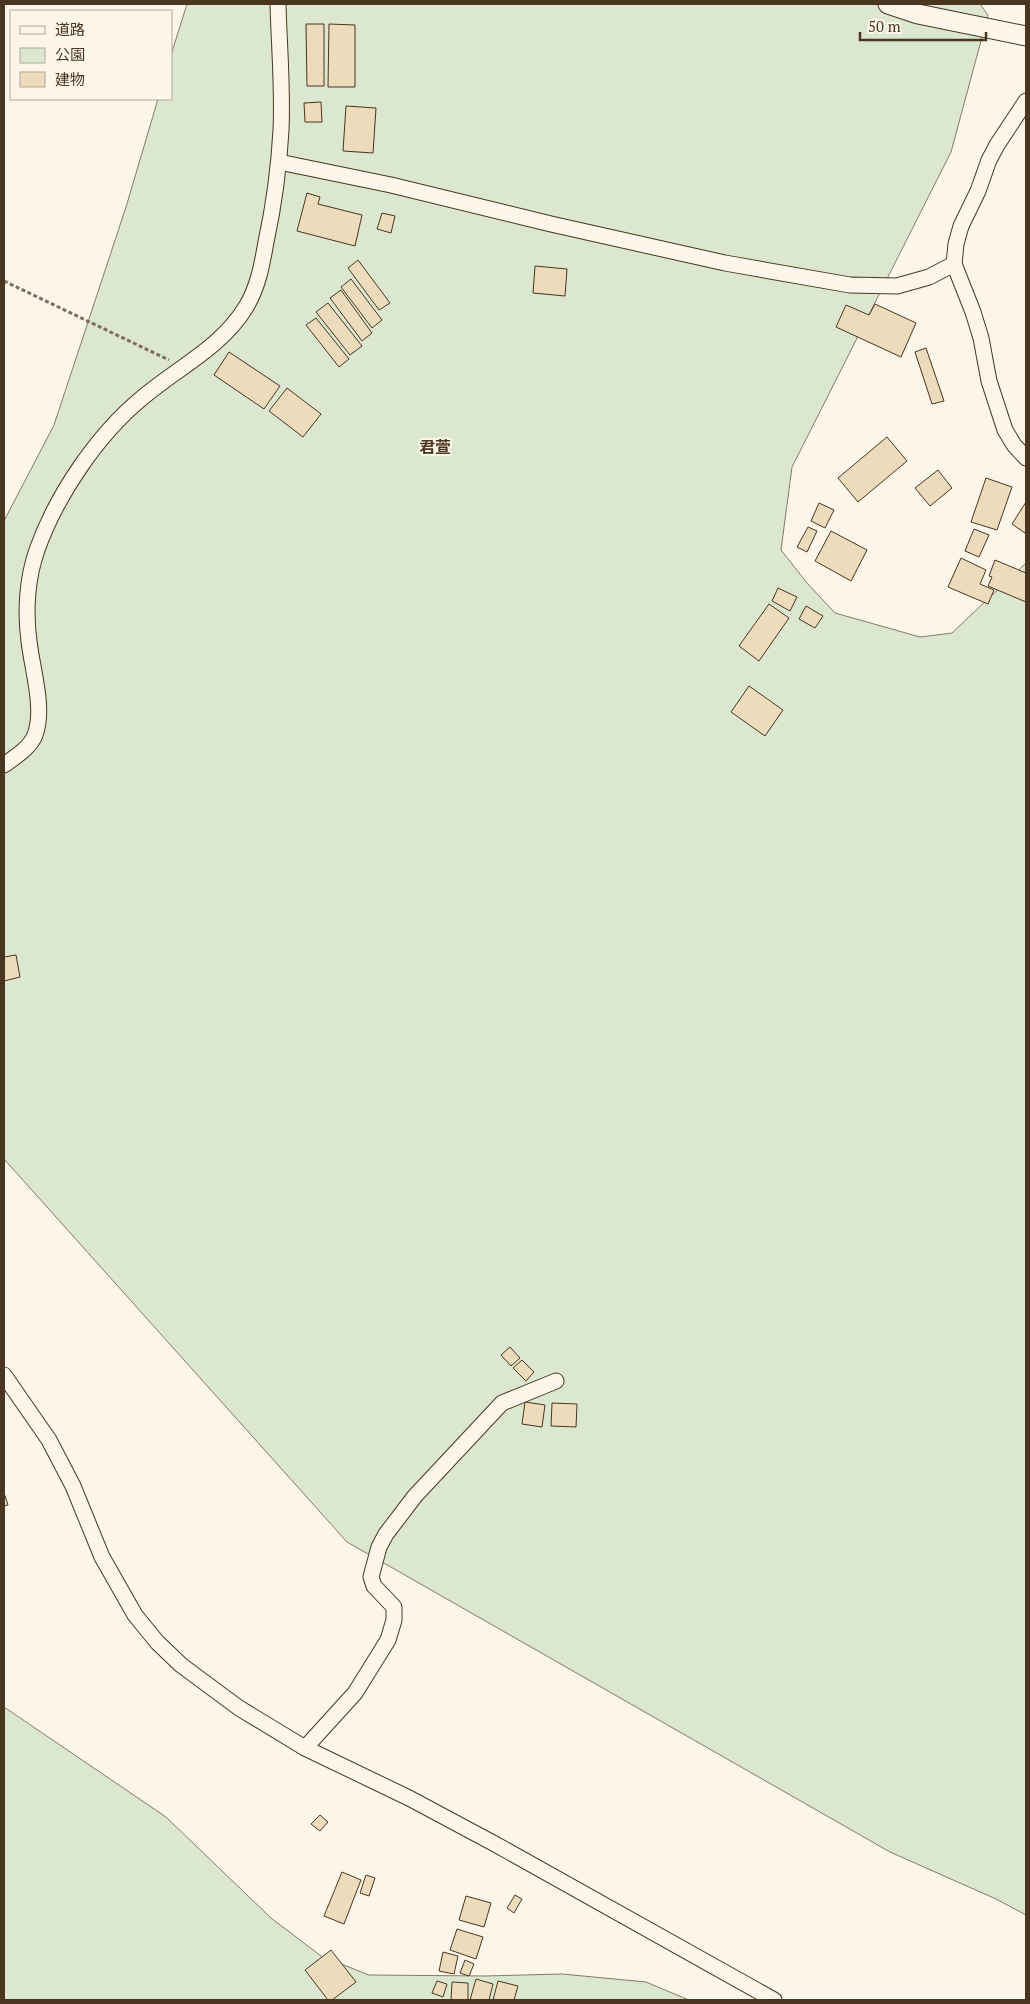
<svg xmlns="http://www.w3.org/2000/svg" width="1030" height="2004" viewBox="0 0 1030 2004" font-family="'PT Serif','Noto Sans JP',serif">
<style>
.green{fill:#dce7d0;stroke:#887966}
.building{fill:#ecdcbc;stroke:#4a3520}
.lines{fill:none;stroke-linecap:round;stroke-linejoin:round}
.minor-casing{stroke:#4a3520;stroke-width:17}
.tertiary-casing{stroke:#4a3520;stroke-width:21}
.path{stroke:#7f6f5c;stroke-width:3;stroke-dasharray:4 2.5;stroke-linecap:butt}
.minor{stroke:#fbf6e9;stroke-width:15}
.tertiary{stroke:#fbf6e9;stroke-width:19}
.labels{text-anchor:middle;stroke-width:4;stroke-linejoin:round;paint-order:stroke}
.quarter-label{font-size:16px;font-weight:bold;fill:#4a3520;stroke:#fbf6e9}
</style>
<rect width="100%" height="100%" fill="#fbf6e9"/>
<g class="green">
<polygon points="187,4 980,4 988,15 951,152 792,467 781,550 807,583 835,613 920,637 952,633 1026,563 1026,1915 996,1899 890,1852 347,1542 4,1159 4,521 54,425 126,207 158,99 171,99 171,55"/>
<polygon points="4,1707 166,1817 271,1918 321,1956 369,1975 485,1976 562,1974 646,1982 689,2000 4,2000"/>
</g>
<g class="building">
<polygon points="306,24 324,24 324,86 307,86"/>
<polygon points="329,24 355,25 355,87 328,87"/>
<polygon points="321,102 322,122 305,122 304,103"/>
<polygon points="346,106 376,108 373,153 343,151"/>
<polygon points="307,193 320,197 318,204 362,215 355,246 297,231"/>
<polygon points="382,213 395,216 391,233 377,229"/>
<polygon points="358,260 390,303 379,310 348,268"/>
<polygon points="535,266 567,269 565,296 533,293"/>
<polygon points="351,279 382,320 372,328 341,287"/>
<polygon points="341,290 372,333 362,341 330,298"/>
<polygon points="328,303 362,346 350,355 316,312"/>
<polygon points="875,304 916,323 901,357 836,327 846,305 869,315"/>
<polygon points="316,318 349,359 339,367 306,325"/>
<polygon points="926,348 944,401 932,404 915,352"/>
<polygon points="229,352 280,386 264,409 214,375"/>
<polygon points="287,388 321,414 303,437 269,411"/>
<polygon points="887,437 907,461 858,502 838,478"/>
<polygon points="938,470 952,488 930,506 915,488"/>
<polygon points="986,478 1012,487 997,530 971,522"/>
<polygon points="1026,502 1026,531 1025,533 1012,524"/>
<polygon points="819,503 834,510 825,528 811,521"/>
<polygon points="808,527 817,531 807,552 797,547"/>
<polygon points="974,529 989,535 979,557 965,551"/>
<polygon points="831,531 867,550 851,581 815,561"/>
<polygon points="961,558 986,570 980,584 994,590 988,604 948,587"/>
<polygon points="995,560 1026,573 1026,602 988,586 992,577 989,576"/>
<polygon points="778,588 797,597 790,611 772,601"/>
<polygon points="769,604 789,618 759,661 739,646"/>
<polygon points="806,606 823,616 815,628 799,619"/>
<polygon points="749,686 783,710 765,736 731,712"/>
<polygon points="16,955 20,977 4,981 4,957"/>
<polygon points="510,1347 520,1358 511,1366 501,1355"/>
<polygon points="522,1360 534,1372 526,1381 513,1368"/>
<polygon points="525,1402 545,1405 542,1427 522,1424"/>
<polygon points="552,1403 577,1404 576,1427 551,1426"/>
<polygon points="4,1493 8,1505 4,1506"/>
<polygon points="320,1815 328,1822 320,1831 311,1824"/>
<polygon points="342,1872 361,1880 344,1924 324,1916"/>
<polygon points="366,1875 375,1878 369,1896 360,1893"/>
<polygon points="515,1895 522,1899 514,1913 507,1908"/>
<polygon points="466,1896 491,1903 484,1927 459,1920"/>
<polygon points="457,1929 483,1937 476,1959 450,1950"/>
<polygon points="331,1950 356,1982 332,2000 328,2000 305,1970"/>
<polygon points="443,1952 458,1956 454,1974 439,1971"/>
<polygon points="465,1960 474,1964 469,1976 460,1973"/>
<polygon points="476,1979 493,1984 489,2000 470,2000"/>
<polygon points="437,1981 447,1984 443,1997 432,1993"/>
<polygon points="498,1981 518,1986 514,2000 493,2000"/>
<polygon points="452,1982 468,1983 468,2000 451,2000"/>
</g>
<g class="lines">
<g class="minor-casing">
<g id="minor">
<polyline points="1026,101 997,145 989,160 978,191 961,226 956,244 954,264 973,312 981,338 989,381 1005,430 1014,445 1026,458"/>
<polyline points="279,162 391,185 551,224 725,263 850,285 897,286 929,277 954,264"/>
<path d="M4 765C15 757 30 748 35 735 45 708 32 669 29 641 25 612 27 578 37 550 56 496 97 435 142 398 177 368 221 348 246 307 258 287 262 265 266 242 274 205 279 167 281 130 283 88 279 45 278 4"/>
<polyline points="4,1375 49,1440 73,1486 102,1557 135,1615 157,1642 181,1665 239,1708 305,1748 409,1798 495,1844 774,2000"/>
<polyline points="305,1748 355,1693 388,1640 394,1620 394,1607 374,1586 371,1577 379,1547 386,1534 415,1496 502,1403 556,1381"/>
</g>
</g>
<g class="tertiary-casing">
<polyline id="tertiary" points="888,4 918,14 1026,36"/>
</g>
<polyline class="path" points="4,281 169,360"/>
<use href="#minor" class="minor"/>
<use href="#tertiary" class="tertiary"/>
</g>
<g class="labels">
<g class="quarter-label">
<text x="435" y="453">君萱</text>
</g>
</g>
<rect width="1030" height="2004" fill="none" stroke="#4a3520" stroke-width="10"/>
<rect x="10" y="10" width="162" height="90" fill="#fbf6e9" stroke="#b4a999"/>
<rect x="20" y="26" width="25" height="8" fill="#fbf6e9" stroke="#b4a999"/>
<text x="55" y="35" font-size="15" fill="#4a3520">道路</text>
<rect x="20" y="48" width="25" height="15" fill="#dce7d0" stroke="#b4a999"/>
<text x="55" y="60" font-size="15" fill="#4a3520">公園</text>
<rect x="20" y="72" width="25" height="15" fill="#ecdcbc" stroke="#b4a999"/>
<text x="55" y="85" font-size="15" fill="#4a3520">建物</text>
<path d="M860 32v8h126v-8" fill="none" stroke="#4a3520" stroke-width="2.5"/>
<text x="868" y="32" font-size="15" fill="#4a3520" stroke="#fbf6e9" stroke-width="4" paint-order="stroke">50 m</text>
</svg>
